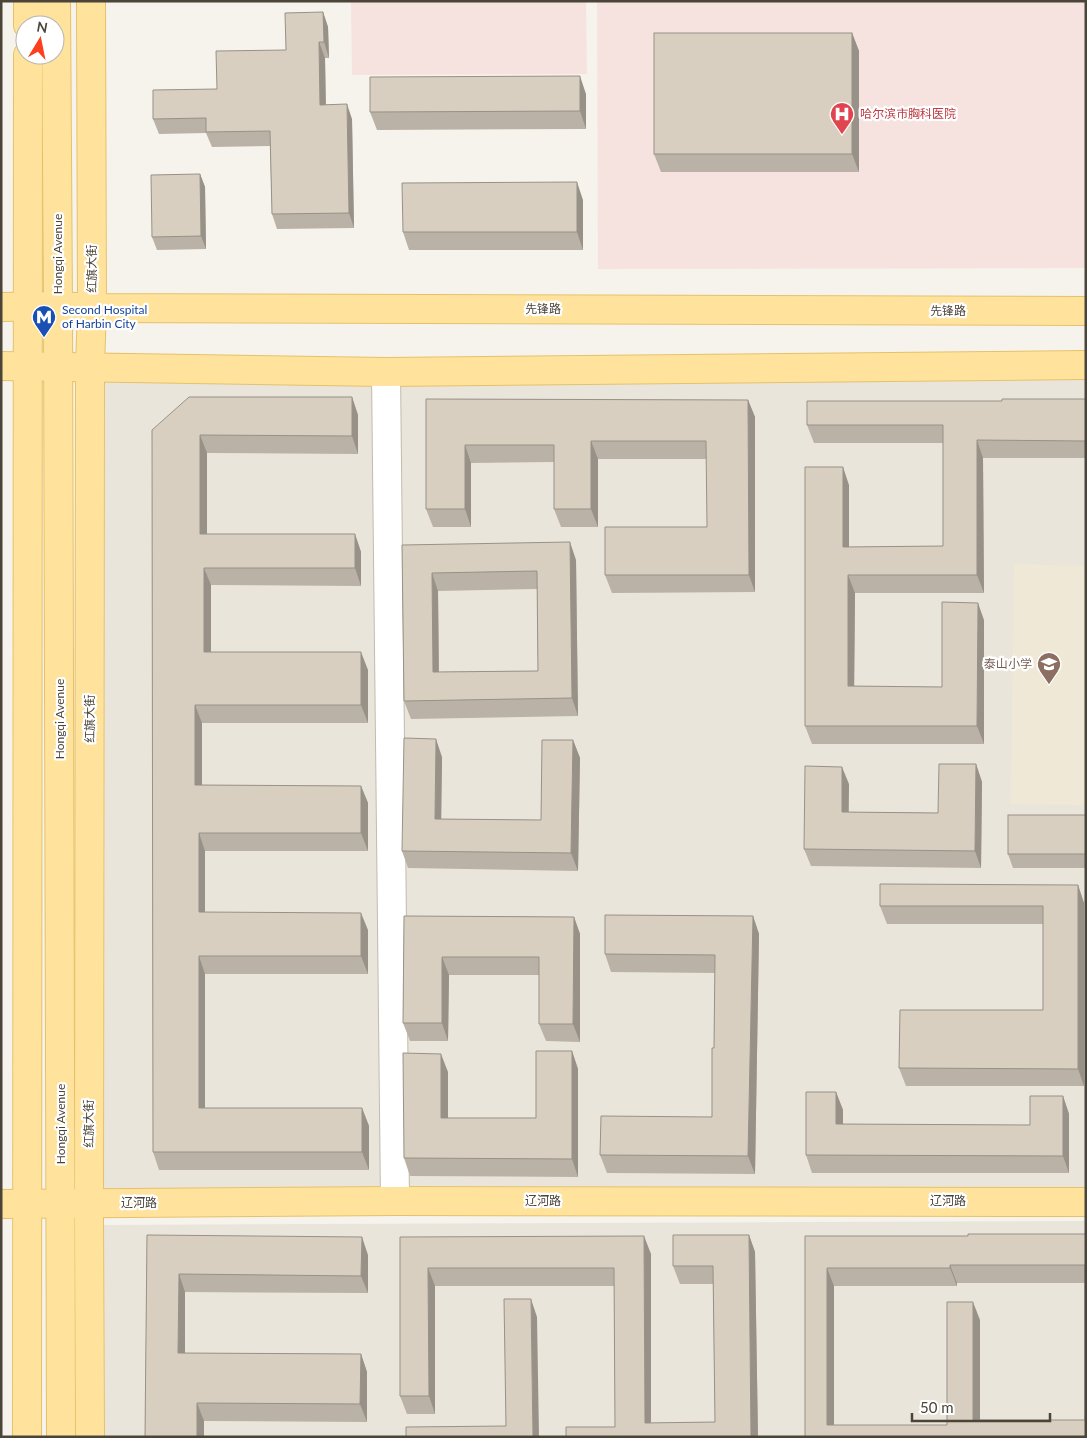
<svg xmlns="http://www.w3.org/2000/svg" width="1087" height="1438" viewBox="0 0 1087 1438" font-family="Lato,'Noto Sans SC',sans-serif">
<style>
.residential{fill:#eae5da}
.education{fill:#efe8d6}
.medical{fill:#f6e3e0}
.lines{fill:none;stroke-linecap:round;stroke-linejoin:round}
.minor-casing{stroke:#c2bbae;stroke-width:30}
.major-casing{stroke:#e6c16a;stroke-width:30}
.minor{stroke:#fff;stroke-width:28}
.major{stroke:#ffe39c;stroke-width:28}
.wall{fill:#bab2a6;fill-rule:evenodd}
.shaded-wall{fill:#979187}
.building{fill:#d8cfc1;stroke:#979187;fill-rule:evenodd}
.labels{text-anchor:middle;stroke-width:4.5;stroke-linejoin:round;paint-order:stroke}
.health-label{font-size:12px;fill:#be3a42;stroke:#fff;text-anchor:start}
.street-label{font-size:12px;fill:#4b4439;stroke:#fff}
.transit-label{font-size:12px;fill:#164399;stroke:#fff;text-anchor:start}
.education-label{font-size:12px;fill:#785e54;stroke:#fff;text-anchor:end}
</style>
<rect width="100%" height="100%" fill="#f6f3ec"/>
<g class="residential">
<polygon points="99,379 1086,379 1086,1190 97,1195"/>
<polygon points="1086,1221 1086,1437 99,1437 97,1225"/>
</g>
<polygon class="education" points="1014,564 1086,566 1086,805 1011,804"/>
<g class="medical">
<polygon points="351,1 586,1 587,74 352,75"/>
<polygon points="597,1 1086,1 1086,268 598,269"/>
</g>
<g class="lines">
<g class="minor-casing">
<polyline id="minor" points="386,372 395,1201"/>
</g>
<g class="major-casing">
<g id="major">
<polyline points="56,1 58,306 61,1437"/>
<polyline points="28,25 28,1"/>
<polyline points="1,307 58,306 92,308 1086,311"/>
<polyline points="1,366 386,372 1086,365"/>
<polyline points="1,1204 395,1201 1086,1202"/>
<polyline points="27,1437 28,55"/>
<polyline points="90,1437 89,1217 90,366 92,308 91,1"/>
</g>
</g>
<use href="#minor" class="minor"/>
<use href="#major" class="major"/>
</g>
<g class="wall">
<polygon points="323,12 328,27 329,58 325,58 326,105 352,119 354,228 277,229 272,214 270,146 212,147 206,133 159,134 153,119 217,89 286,50"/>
<polygon points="852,33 859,51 859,172 661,172 654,154"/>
<polygon points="586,94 586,129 377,130 370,112"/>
<polygon points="200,174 205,187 206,249 157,250 152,237"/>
<polygon points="583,200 583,250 409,250 403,232"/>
<polygon points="352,397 358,415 358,454 207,453 207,534 355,534 361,552 361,586 211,585 211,652 368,670 368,723 202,723 202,785 361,786 368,803 368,851 205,851 205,912 368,930 368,974 205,974 205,1108 362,1108 369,1126 369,1170 159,1170 153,1152 152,430"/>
<polygon points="426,399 748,400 755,417 755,592 612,593 605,575 707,527 707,459 598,459 598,527 561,527 554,509 554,462 471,463 471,527 433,527 426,509"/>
<polygon points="1086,399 1086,458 983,458 984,593 855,593 854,686 942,687 984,620 984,744 812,744 805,726 849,485 849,547 943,546 943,443 814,443 807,425 1002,401"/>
<path d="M402 545 576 560 578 716 411 719 404 701ZM537 589 538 671 439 672 438 591Z"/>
<polygon points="573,740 580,758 578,871 408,868 402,851 442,757 441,819 541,820"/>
<polygon points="976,764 982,782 981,868 811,866 804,849 849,784 849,812 938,813"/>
<polygon points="1086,815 1086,868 1013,868 1008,854"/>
<polygon points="1078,885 1084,903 1084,1086 906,1086 899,1068 1043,1010 1043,924 887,924 880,906"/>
<polygon points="404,916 574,917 580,934 580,1042 546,1041 539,1024 539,975 449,975 448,1041 410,1041 403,1023"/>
<polygon points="753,916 759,934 755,1174 607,1173 600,1155 712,1117 714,1048 715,973 611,972 605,954"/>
<polygon points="572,1051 578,1069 578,1177 410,1176 404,1158 448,1072 448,1118 536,1118"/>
<polygon points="836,1092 843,1110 843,1124 1030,1125 1063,1096 1069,1114 1069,1173 812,1173 806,1155"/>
<path d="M1086 1234V1437H805V1236H968ZM957 1283H1085V1420H980V1320L947 1425H834V1286H957Z"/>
<polygon points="147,1235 368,1255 368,1293 185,1292 185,1353 361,1354 367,1372 367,1422 204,1421 204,1437 145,1437"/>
<polygon points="749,1235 755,1252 758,1437 566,1437 615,1427 614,1286 435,1286 435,1414 407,1414 400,1396 400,1237 651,1254 651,1423 715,1422 713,1284 680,1284 673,1266"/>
</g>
<g class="shaded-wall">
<polygon points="323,12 328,27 329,58 324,42"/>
<polygon points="852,33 859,51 859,172 852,154"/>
<polygon points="319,42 325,58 326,120 320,105"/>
<polygon points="580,76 586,94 586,129 580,111"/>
<polygon points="347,104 352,119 354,228 349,213"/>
<polygon points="200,174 205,187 206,249 201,236"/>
<polygon points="577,182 583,200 583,250 577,232"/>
<polygon points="352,397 358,415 358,454 352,436"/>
<polygon points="748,400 755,417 755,592 749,575"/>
<polygon points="200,435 207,453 207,552 200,534"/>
<polygon points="977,440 983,458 984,593 977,575"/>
<polygon points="591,441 598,459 598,527 591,509"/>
<polygon points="465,445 471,463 471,527 465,509"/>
<polygon points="843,467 849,485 849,564 843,547"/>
<polygon points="355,534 361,552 361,586 355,568"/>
<polygon points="570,542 576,560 578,716 572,698"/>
<polygon points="204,568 211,585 211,669 204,652"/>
<polygon points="432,573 438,591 439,690 433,672"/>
<polygon points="848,575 855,593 854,704 848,686"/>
<polygon points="978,603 984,620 984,744 977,726"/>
<polygon points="361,652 368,670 368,723 361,705"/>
<polygon points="195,705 202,723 202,803 195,785"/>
<polygon points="436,739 442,757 441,836 435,819"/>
<polygon points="573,740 580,758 578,871 571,853"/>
<polygon points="976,764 982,782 981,868 975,851"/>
<polygon points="842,767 849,784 848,829 842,812"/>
<polygon points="361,786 368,803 368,851 361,833"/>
<polygon points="199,833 205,851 205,930 199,912"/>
<polygon points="1078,885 1084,903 1084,1086 1078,1069"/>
<polygon points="361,913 368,930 368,974 361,956"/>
<polygon points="753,916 759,934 755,1174 748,1156"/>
<polygon points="574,917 580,934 580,1042 573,1024"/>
<polygon points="199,956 205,974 205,1126 199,1108"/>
<polygon points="442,957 449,975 448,1041 442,1023"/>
<polygon points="572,1051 578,1069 578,1177 572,1159"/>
<polygon points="441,1054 448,1072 448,1135 441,1118"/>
<polygon points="836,1092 843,1110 843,1142 836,1124"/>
<polygon points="1063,1096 1069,1114 1069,1173 1063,1156"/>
<polygon points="362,1108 369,1126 369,1170 362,1152"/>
<polygon points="749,1235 755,1252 758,1437 751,1437"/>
<polygon points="644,1236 651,1254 651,1437 645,1423"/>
<polygon points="362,1237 368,1255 368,1293 361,1276"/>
<polygon points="950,1265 957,1283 957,1286 950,1268"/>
<polygon points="428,1268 435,1286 435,1414 429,1396"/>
<polygon points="827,1268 834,1286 834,1437 827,1425"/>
<polygon points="179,1274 185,1292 185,1371 178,1353"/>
<polygon points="531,1299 537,1317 539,1437 533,1437"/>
<polygon points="973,1302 980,1320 980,1437 973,1420"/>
<polygon points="361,1354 367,1372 367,1422 360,1404"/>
<polygon points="197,1403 204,1421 204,1437 197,1437"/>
</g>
<g class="building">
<polygon points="323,12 324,42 319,42 320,105 347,104 349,213 272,214 270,131 206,132 206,118 153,119 153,90 217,89 216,51 286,50 285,13"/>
<rect x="654" y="33" width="198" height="121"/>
<polygon points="580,76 580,111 370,112 370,77"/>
<polygon points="200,174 201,236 152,237 151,175"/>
<polygon points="577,182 577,232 403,232 402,183"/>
<polygon points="189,397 352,397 352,436 200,435 200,534 355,534 355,568 204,568 204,652 361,652 361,705 195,705 195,785 361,786 361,833 199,833 199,912 361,913 361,956 199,956 199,1108 362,1108 362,1152 153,1152 152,430"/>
<polygon points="426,399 748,400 749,575 605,575 605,527 707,527 706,441 591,441 591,509 554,509 554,445 465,445 465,509 426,509"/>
<polygon points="1002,399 1086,399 1086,441 977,440 977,575 848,575 848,686 942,687 942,602 978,603 977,726 805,726 805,467 843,467 843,547 943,546 943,425 807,425 807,401 1002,401"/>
<path d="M570 542 572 698 404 701 402 545ZM537 571 538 671 433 672 432 573Z"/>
<polygon points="404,738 436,739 435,819 541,820 542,740 573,740 571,853 402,851"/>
<polygon points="939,764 976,764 975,851 804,849 805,766 842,767 842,812 938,813"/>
<rect x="1008" y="815" width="78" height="39"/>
<polygon points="880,884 1078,885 1078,1069 899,1068 900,1010 1043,1010 1043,906 880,906"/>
<polygon points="605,915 753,916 748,1156 600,1155 601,1116 712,1117 712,1048 714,1048 715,955 605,954"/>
<polygon points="404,916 574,917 573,1024 539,1024 539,957 442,957 442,1023 403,1023"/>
<polygon points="536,1051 572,1051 572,1159 404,1158 403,1053 441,1054 441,1118 536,1118"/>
<polygon points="806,1092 836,1092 836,1124 1030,1125 1030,1096 1063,1096 1063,1156 806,1155"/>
<path d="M968 1234H1086V1437H805V1236H968ZM950 1265H1085V1420H973V1302H947V1425H827V1268H950Z"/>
<polygon points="147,1235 362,1237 361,1276 179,1274 178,1353 361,1354 360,1404 197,1403 197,1437 145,1437"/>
<polygon points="673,1235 749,1235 751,1437 566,1437 566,1427 615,1427 614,1268 428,1268 429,1396 400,1396 400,1237 644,1236 645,1423 715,1422 713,1266 673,1266"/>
<polygon points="504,1299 531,1299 533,1437 406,1437 406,1427 506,1426"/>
</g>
<defs>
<g id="hospital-pin" transform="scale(1.25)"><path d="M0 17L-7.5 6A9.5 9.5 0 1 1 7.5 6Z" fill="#e0444e" stroke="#fff"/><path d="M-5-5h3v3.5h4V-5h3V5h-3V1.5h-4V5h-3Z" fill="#fff"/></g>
<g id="metro-pin" transform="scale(1.25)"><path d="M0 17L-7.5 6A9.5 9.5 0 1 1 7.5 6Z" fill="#1a4fb4" stroke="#fff"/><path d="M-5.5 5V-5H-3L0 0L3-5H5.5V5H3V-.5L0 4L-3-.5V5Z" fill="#fff"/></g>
<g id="school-pin" transform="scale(1.25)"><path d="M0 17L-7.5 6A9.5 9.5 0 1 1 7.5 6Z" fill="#8d6e63" stroke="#fff"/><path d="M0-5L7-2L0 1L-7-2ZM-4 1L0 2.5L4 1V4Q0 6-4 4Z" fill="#fff"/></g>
</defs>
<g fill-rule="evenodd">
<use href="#hospital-pin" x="842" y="114"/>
<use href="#metro-pin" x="44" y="317"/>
<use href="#school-pin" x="1049" y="664"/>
</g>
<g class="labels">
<g class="health-label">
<text x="860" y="118">哈尔滨市胸科医院</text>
</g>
<g class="street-label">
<text transform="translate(58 254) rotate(-90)" y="4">Hongqi Avenue</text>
<text transform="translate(92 269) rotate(-90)" y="4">红旗大街</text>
<text x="543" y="313">先锋路</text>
<text x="948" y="315">先锋路</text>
<text transform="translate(60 719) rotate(-90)" y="4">Hongqi Avenue</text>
<text transform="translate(90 719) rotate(-90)" y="4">红旗大街</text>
<text transform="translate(61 1124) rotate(-90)" y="4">Hongqi Avenue</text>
<text transform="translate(89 1124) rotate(-90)" y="4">红旗大街</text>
<text x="543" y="1205">辽河路</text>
<text x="948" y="1205">辽河路</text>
<text x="139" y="1207">辽河路</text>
</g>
<g class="transit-label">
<text x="62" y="314">Second Hospital<tspan x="62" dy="14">of Harbin City</tspan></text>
</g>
<g class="education-label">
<text x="1032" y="668">泰山小学</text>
</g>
</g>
<rect width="1087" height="1438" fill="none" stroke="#4b4439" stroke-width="5"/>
<g transform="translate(40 40) rotate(10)"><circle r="24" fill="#ffffff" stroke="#b7b4b0"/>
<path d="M0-4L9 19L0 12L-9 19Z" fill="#fc3f1d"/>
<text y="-8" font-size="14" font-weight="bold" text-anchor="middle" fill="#4b4439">N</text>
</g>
<path d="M912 1413v8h138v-8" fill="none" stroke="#4b4439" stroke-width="2.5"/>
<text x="920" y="1413" font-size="15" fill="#4b4439" stroke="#ffffff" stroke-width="4" paint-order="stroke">50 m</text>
</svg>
